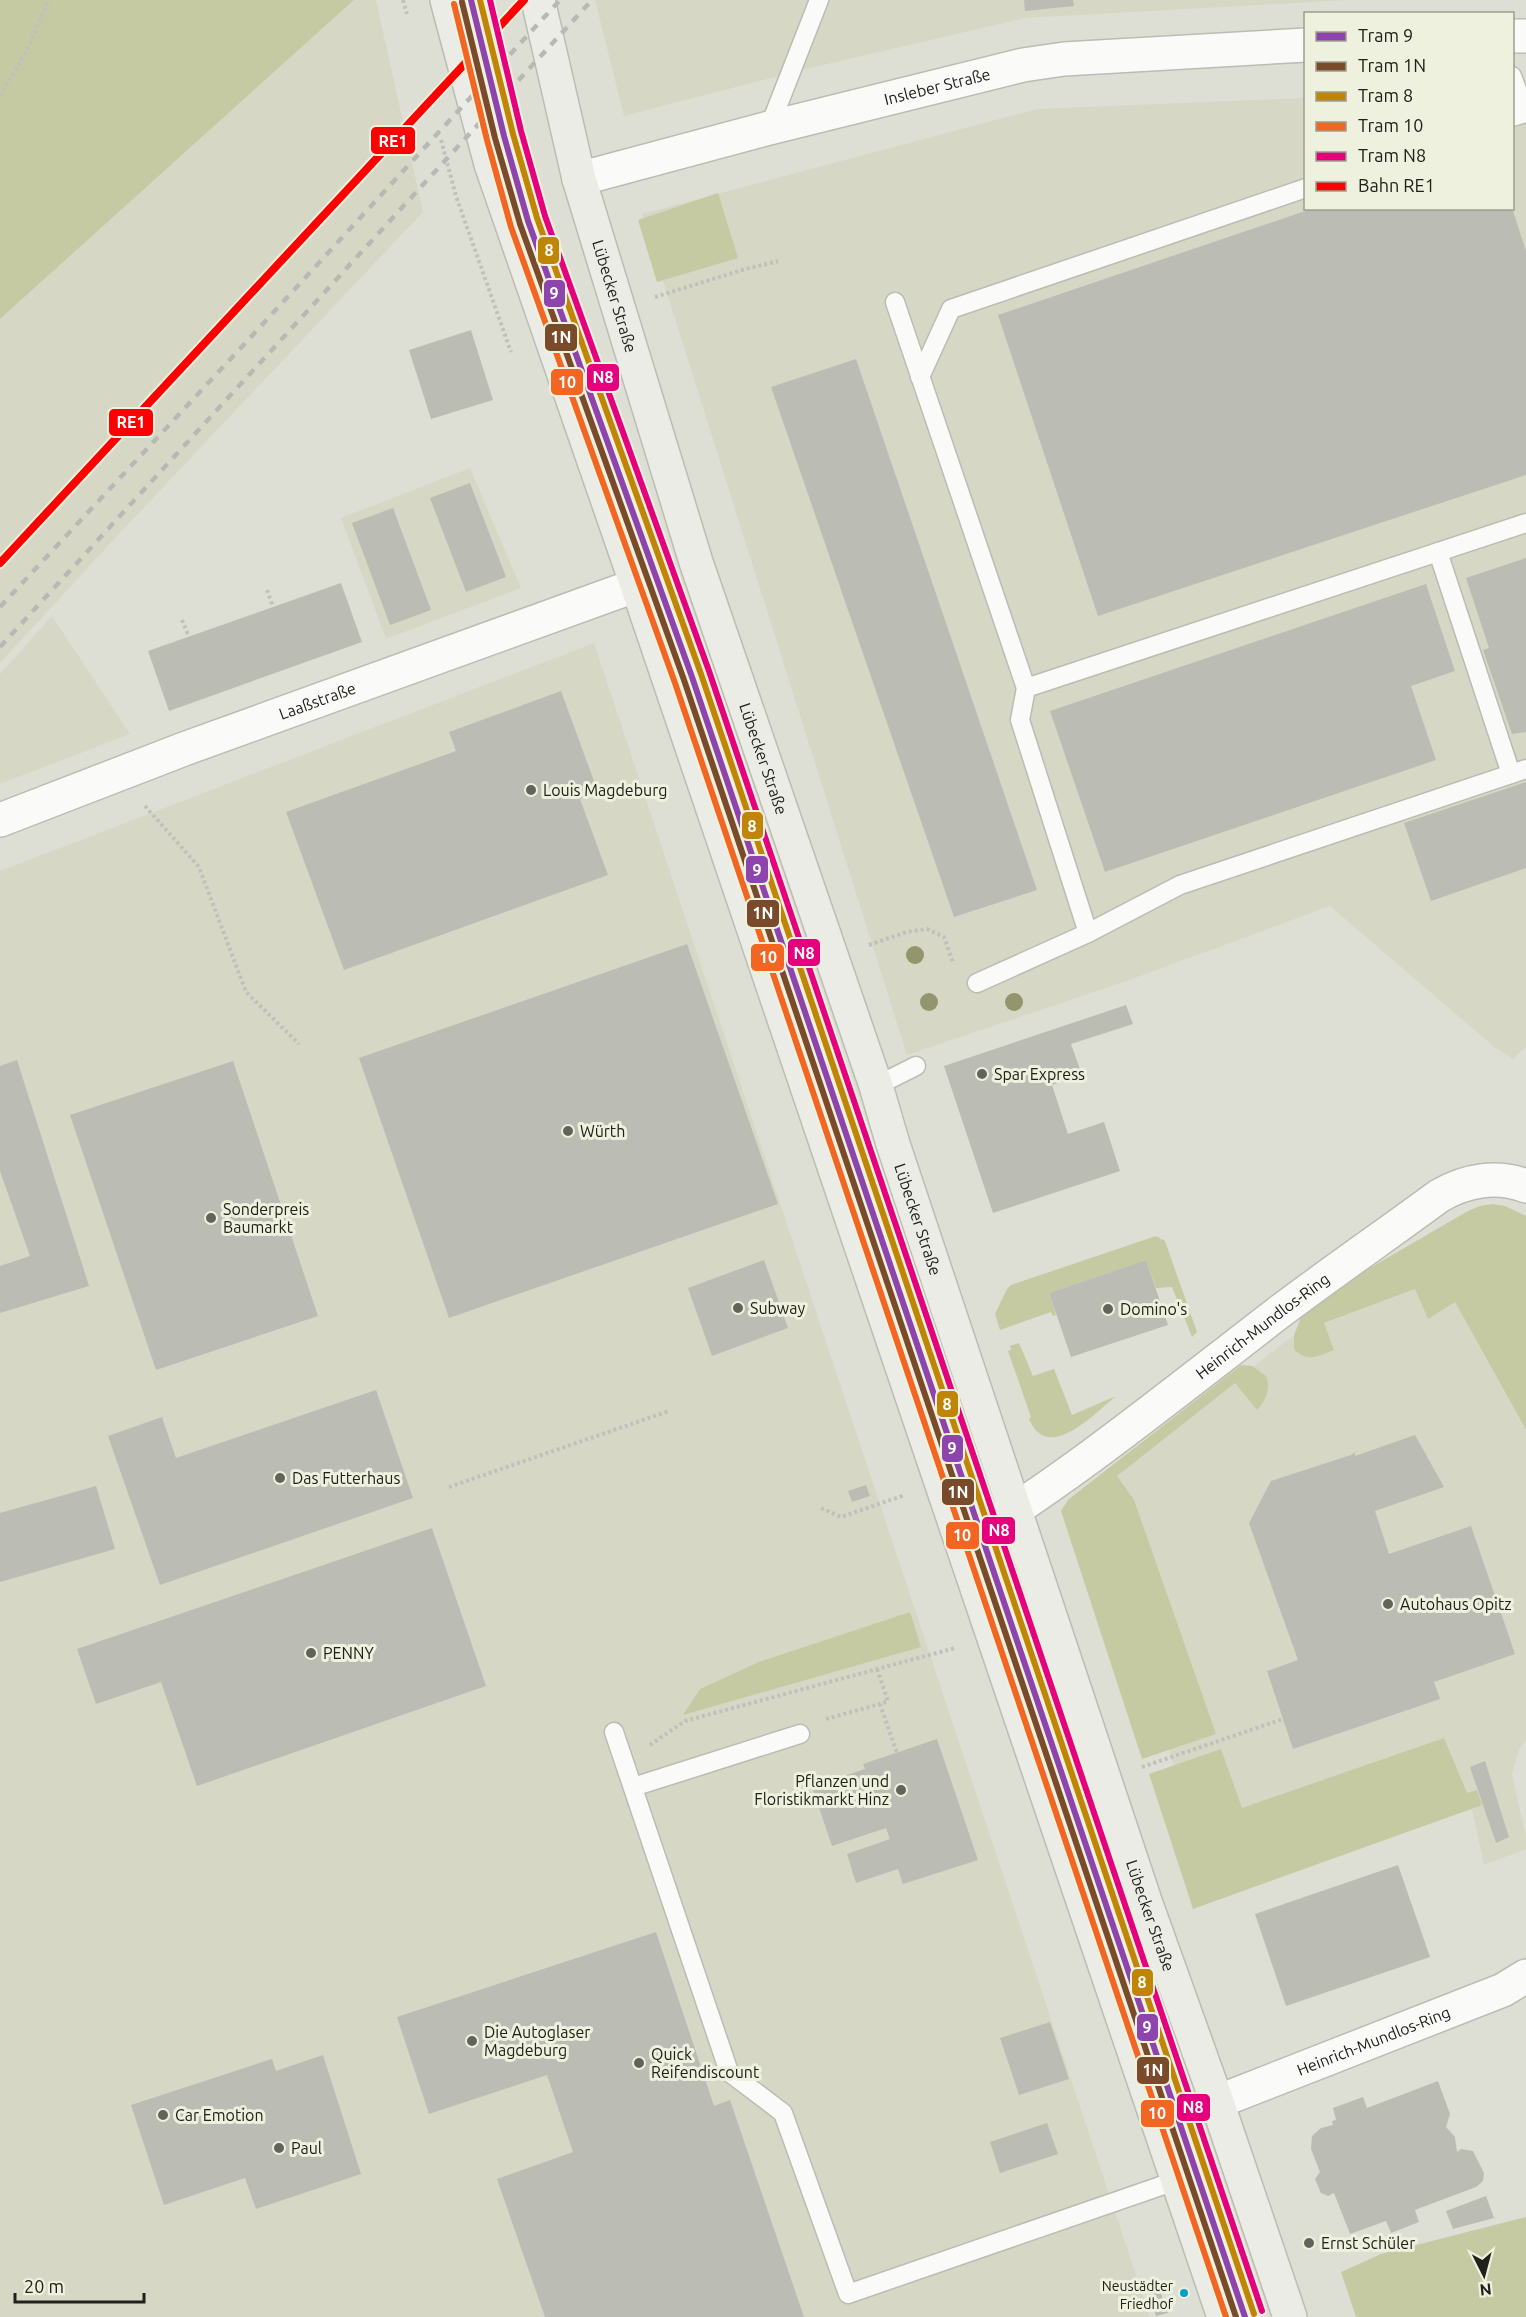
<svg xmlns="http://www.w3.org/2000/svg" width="1526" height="2317" viewBox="0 0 1526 2317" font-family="Ubuntu,sans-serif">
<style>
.built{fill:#d6d8c5}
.green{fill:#c5caa3}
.building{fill:#bbbcb4}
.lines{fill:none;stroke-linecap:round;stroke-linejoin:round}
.service-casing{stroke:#bbbcb3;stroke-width:21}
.minor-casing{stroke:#bbbcb3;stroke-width:36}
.secondary-casing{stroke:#bbbcb3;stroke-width:36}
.path{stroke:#c0c0bc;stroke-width:4;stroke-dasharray:3 3;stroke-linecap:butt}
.service{stroke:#fafaf9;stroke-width:18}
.minor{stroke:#fafaf9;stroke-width:33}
.secondary{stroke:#ecece7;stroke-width:33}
.rail{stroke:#b8b9b5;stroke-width:4.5;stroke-dasharray:8 8;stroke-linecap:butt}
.rail-1-casing{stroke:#eef1dd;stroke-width:12}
.rail-1{stroke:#f00;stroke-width:8}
.tram-1-casing{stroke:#eef1dd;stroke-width:10}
.tram-2-casing{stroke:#eef1dd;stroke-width:10}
.tram-3-casing{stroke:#eef1dd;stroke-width:10}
.tram-4-casing{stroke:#eef1dd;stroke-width:10}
.tram-5-casing{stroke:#eef1dd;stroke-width:10}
.tram-1{stroke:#8e44ad;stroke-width:6}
.tram-2{stroke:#7a4b2a;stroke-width:6}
.tram-3{stroke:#c18506;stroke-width:6}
.tram-4{stroke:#f26522;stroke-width:6}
.tram-5{stroke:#e5007d;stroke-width:6}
.tree{fill:#93966d}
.poi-dot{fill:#62645b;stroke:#eef1dd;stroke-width:2}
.bus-dot{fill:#02a2c5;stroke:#eef1dd;stroke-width:2}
.labels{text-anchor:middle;stroke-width:6;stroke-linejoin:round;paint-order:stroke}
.bus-label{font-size:14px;fill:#20211a;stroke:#eef1dd;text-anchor:end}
.street-label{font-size:16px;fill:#20211a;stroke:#eef1dd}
.poi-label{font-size:16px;fill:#20211a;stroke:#eef1dd;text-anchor:start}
.line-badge{stroke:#eef1dd;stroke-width:2}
.badge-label{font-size:16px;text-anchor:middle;font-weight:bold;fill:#fff}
</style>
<rect width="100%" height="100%" fill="#dedfd4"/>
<g class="built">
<polygon points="354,0 376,0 423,212 118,535 0,663 0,319"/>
<polygon points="595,0 1349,0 1025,18 810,68 624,116"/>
<polygon points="1526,89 1526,1047 1513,1059 1493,1046 1330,906 1124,982 907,1055 642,214 1037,109 1305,98 1306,208 1512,208 1513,90"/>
<polygon points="470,468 521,588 386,639 341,518"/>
<polygon points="52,616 130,734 0,784 0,674"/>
<polygon points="594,643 1150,2317 0,2317 0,871"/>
<polygon points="1415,1289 1455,1302 1526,1431 1526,1740 1519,1750 1512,1774 1526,1837 1526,1849 1484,1865 1472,1809 1217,1899 1087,1495 1294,1335"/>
</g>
<g class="green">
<polygon points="0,0 354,0 0,319"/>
<polygon points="718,193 738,258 657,282 638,220"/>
<path d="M1493 1204 1505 1206 1526 1216V1430L1455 1302 1428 1319 1415 1289 1324 1323 1334 1350C1319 1356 1307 1363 1294 1349V1335L1302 1315 1344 1283 1468 1211 1480 1206Z"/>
<polygon points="1156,1236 1165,1241 1197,1332 1192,1337 1172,1287 1156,1288 1146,1260 1049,1293 1056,1315 1053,1316 1051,1312 1000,1330 995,1314 1007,1289 1011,1285"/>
<path d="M1019 1343 1033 1376 1054 1369 1072 1415 1116 1396C1094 1414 1048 1464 1029 1419L1031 1417 1008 1351 1011 1350 1010 1346Z"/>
<path d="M1241 1365 1252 1366 1266 1376C1271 1388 1266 1400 1257 1410L1235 1383 1117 1476 1134 1500 1216 1734 1142 1759 1061 1511 1068 1500 1078 1492Z"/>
<polygon points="910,1612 921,1647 683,1715 700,1689 759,1662"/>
<polygon points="1444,1738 1467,1793 1477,1790 1482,1805 1193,1909 1149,1774 1221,1749 1242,1808"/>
<polygon points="1526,2217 1526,2317 1356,2317 1341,2272 1381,2254"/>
</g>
<g class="building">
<polygon points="1024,0 1073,0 1074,6 1025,11"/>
<polygon points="1314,208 1512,208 1526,251 1526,475 1098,616 998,315"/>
<polygon points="471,330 493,400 431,419 409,350"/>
<polygon points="856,359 1037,890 954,917 771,387"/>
<polygon points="470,483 506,577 466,592 430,498"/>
<polygon points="393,508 431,610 390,625 352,523"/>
<polygon points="1526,558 1526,732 1512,734 1483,650 1489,648 1466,578"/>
<polygon points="341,583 362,642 169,711 148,651"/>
<polygon points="1426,584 1455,671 1411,686 1436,760 1105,872 1050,711"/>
<polygon points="561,691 598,792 580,799 608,875 344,970 286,812 456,751 449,732"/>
<polygon points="1526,782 1526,868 1431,901 1404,823"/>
<polygon points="687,944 778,1204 449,1318 359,1058"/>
<polygon points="1126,1005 1133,1024 1071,1044 1082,1075 1052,1085 1068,1134 1104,1122 1120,1171 993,1213 944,1066"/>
<polygon points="17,1060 89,1286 0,1313 0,1266 30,1256 0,1171 0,1066"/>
<polygon points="233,1061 318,1316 156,1370 70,1115"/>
<polygon points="764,1260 788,1328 712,1356 688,1288"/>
<polygon points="1146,1260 1168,1325 1071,1357 1049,1293"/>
<polygon points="376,1390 413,1498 160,1585 108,1436 162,1417 176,1458"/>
<polygon points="1415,1435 1444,1487 1375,1511 1389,1554 1471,1526 1515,1654 1434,1682 1440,1699 1293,1749 1267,1671 1298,1660 1249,1523 1271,1481 1351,1455 1355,1452 1355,1456"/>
<polygon points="866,1485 870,1496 852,1502 848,1491"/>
<polygon points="96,1486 115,1549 0,1582 0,1513"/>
<polygon points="432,1528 486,1686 197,1786 161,1682 96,1704 77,1649"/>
<polygon points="937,1739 978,1860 903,1884 898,1869 856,1883 847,1854 890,1839 886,1828 832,1846 812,1787 865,1769 863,1764"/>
<polygon points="1485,1761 1509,1837 1496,1843 1470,1767"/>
<polygon points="1398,1865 1430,1957 1286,2006 1255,1914"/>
<polygon points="656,1932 714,2106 730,2100 804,2317 545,2317 497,2179 573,2152 547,2075 429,2114 397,2017"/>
<polygon points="1050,2022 1069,2079 1019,2095 1000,2038"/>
<polygon points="323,2055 361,2174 256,2209 245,2178 164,2205 131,2105 272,2059 276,2071"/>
<polygon points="1438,2081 1450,2114 1446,2127 1455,2137 1457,2152 1461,2149 1473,2151 1484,2173 1483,2181 1476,2187 1415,2210 1419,2222 1391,2233 1386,2221 1350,2234 1334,2193 1328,2196 1321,2193 1315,2179 1320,2172 1311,2149 1312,2136 1321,2128 1333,2125 1332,2121 1336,2120 1333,2108 1363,2097 1367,2108"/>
<polygon points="1047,2123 1058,2154 1000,2173 990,2142"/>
<polygon points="1486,2196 1494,2218 1453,2229 1446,2211"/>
<polygon points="1159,2288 1168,2313 1156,2316 1148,2291"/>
</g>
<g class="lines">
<g class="service-casing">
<g id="service">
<polyline points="1512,76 1526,113 1512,117"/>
<polyline points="769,128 819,0"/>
<polyline points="895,302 1026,688"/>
<polyline points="920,377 951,309 1306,188"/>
<polyline points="1438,552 1511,774"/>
<polyline points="1088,933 1020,720 1026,688 1526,523"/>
<polyline points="977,983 1088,933 1180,885 1526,769"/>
<polyline points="876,1086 916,1066"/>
<polyline points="614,1732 729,2072 783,2113 848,2294 1178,2180"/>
<polyline points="633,1787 800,1734"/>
</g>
</g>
<g class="minor-casing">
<g id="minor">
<polyline points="1512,36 1526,36"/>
<path id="s1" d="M579 179 769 128 1023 65 1064 59 1306 45"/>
<path id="s2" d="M0 820 184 749 637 585"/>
<path id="s3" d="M963 1543C1074 1475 1175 1392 1278 1313 1331 1273 1386 1235 1439 1196 1466 1180 1497 1175 1526 1186"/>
<path id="s4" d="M1217 2102 1503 1990 1526 1976"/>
</g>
</g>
<g class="secondary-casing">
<g id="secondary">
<polyline points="447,0 491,164 637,585 1224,2317"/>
<path id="s5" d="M538 0 579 179 696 562 876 1086 893 1144 1145 1901 1217 2102 1290 2317"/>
</g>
</g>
<g class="path">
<polyline points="403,0 407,14"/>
<polyline points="0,96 27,50 49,0"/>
<polyline points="441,140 456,196 511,352"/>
<polyline points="655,297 742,270 778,261"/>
<polyline points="267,590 273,607"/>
<polyline points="182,620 189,637"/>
<polyline points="145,806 199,867 246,992 299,1044"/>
<polyline points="869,945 906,932 927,929 944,937 953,963"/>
<polyline points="449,1487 669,1411"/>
<polyline points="821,1508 841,1517 905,1495"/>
<polyline points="877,1669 888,1701 880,1704 897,1753"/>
<polyline points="826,1719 880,1704"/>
<polyline points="650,1745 685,1721 955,1648"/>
<polyline points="1142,1767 1283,1719"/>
</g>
<use href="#service" class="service"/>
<use href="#minor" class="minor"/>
<use href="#secondary" class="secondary"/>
<g class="rail">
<polyline points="0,607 249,339 560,0"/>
<polyline points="0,647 592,0"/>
</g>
<g class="rail-1-casing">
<polyline id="rail-1" points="0,563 524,0"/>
</g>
<use href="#rail-1" class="rail-1"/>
<g class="tram-1-casing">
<polyline id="tram-1" points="471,0 504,136 528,221 692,677 1245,2317"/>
</g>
<g class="tram-2-casing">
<polyline id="tram-2" points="462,2 495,138 520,224 684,680 1236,2317"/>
</g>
<g class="tram-3-casing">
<polyline id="tram-3" points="480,0 513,134 537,218 701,674 1254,2314"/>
</g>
<g class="tram-4-casing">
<polyline id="tram-4" points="454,4 487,140 511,227 675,683 1226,2317"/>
</g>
<g class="tram-5-casing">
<polyline id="tram-5" points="490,0 521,131 545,216 709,671 1262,2311"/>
</g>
<use href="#tram-1" class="tram-1"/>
<use href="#tram-2" class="tram-2"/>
<use href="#tram-3" class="tram-3"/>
<use href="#tram-4" class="tram-4"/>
<use href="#tram-5" class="tram-5"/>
</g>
<g class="tree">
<circle cx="915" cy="955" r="9"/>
<circle cx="929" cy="1002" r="9"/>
<circle cx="1014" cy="1002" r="9"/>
</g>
<g class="poi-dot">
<circle cx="531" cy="790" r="6"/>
<circle cx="982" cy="1074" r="6"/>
<circle cx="568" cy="1131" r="6"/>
<circle cx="211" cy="1218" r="6"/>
<circle cx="738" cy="1308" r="6"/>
<circle cx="1108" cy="1309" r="6"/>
<circle cx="280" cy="1478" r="6"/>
<circle cx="1388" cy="1604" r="6"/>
<circle cx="311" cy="1653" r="6"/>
<circle cx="901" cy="1790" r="6"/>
<circle cx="472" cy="2041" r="6"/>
<circle cx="639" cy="2063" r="6"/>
<circle cx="163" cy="2115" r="6"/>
<circle cx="279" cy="2148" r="6"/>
<circle cx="1309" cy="2243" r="6"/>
</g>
<circle class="bus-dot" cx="1184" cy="2293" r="5"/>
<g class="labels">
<g class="bus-label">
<text x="1173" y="2291">Neustädter<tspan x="1173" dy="18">Friedhof</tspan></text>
</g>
<g class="street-label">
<text dy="6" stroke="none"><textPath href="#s1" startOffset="370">Insleber Straße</textPath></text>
<text dy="6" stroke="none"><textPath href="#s5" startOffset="306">Lübecker Straße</textPath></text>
<text dy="6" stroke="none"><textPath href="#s2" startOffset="339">Laaßstraße</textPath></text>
<text dy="6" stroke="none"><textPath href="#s5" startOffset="792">Lübecker Straße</textPath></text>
<text dy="6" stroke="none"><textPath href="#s5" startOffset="1278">Lübecker Straße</textPath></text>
<text dy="6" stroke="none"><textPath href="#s3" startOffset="370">Heinrich-Mundlos-Ring</textPath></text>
<text dy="6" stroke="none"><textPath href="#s5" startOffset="2012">Lübecker Straße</textPath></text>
<text dy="6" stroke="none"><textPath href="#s4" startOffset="168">Heinrich-Mundlos-Ring</textPath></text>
</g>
<g class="poi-label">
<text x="543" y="796">Louis Magdeburg</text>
<text x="994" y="1080">Spar Express</text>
<text x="580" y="1137">Würth</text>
<text x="223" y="1215">Sonderpreis<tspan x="223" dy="18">Baumarkt</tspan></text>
<text x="750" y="1314">Subway</text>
<text x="1120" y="1315">Domino's</text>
<text x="292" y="1484">Das Futterhaus</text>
<text x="1400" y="1610">Autohaus Opitz</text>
<text x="323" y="1659">PENNY</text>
<text x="889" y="1787" text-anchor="end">Pflanzen und<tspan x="889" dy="18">Floristikmarkt Hinz</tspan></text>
<text x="484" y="2038">Die Autoglaser<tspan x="484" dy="18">Magdeburg</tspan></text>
<text x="651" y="2060">Quick<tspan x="651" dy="18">Reifendiscount</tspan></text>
<text x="175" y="2121">Car Emotion</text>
<text x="291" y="2154">Paul</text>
<text x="1321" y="2249">Ernst Schüler</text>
</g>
</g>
<g class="line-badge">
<rect x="370" y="126" width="46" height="29" rx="6" fill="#f00"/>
<rect x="537" y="236" width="23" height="29" rx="6" fill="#c18506"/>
<rect x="543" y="279" width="23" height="29" rx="6" fill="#8e44ad"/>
<rect x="544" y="323" width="34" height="29" rx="6" fill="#7a4b2a"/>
<rect x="586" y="363" width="34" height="29" rx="6" fill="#e5007d"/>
<rect x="550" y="368" width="34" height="28" rx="6" fill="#f26522"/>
<rect x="108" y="408" width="46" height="29" rx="6" fill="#f00"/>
<rect x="741" y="811" width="23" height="29" rx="6" fill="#c18506"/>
<rect x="745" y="855" width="24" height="29" rx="6" fill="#8e44ad"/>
<rect x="746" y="899" width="34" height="29" rx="6" fill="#7a4b2a"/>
<rect x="787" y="938" width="34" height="29" rx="6" fill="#e5007d"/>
<rect x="750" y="943" width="35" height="29" rx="6" fill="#f26522"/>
<rect x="936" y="1390" width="23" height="28" rx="6" fill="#c18506"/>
<rect x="941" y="1434" width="23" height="29" rx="6" fill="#8e44ad"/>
<rect x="941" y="1478" width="34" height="28" rx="6" fill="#7a4b2a"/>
<rect x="981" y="1516" width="35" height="29" rx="6" fill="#e5007d"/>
<rect x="945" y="1521" width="35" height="29" rx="6" fill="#f26522"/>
<rect x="1131" y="1968" width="23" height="29" rx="6" fill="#c18506"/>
<rect x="1136" y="2013" width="23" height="29" rx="6" fill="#8e44ad"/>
<rect x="1136" y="2056" width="34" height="29" rx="6" fill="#7a4b2a"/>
<rect x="1176" y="2093" width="35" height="29" rx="6" fill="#e5007d"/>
<rect x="1140" y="2099" width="35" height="29" rx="6" fill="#f26522"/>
</g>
<g class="badge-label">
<text x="393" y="147">RE1</text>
<text x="549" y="256">8</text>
<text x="554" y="299">9</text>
<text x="561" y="343">1N</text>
<text x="603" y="383">N8</text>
<text x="567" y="388">10</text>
<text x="131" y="428">RE1</text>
<text x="752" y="832">8</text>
<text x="757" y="876">9</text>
<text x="763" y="919">1N</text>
<text x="804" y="959">N8</text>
<text x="768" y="963">10</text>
<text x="947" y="1410">8</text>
<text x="952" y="1454">9</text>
<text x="958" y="1498">1N</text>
<text x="999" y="1536">N8</text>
<text x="962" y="1541">10</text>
<text x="1142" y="1988">8</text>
<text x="1147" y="2033">9</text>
<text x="1153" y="2076">1N</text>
<text x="1193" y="2113">N8</text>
<text x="1157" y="2119">10</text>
</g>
<rect x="1304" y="12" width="210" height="198" fill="#eef1dd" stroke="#9c9e8f" stroke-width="1.5"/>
<rect x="1316" y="32" width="30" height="9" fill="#8e44ad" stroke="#9c9e8f" stroke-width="1.5"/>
<text x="1358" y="42" font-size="18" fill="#20211a">Tram 9</text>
<rect x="1316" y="62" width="30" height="9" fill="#7a4b2a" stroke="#9c9e8f" stroke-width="1.5"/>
<text x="1358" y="72" font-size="18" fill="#20211a">Tram 1N</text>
<rect x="1316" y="92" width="30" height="9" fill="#c18506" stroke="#9c9e8f" stroke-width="1.5"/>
<text x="1358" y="102" font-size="18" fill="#20211a">Tram 8</text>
<rect x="1316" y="122" width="30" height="9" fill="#f26522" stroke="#9c9e8f" stroke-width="1.5"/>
<text x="1358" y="132" font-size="18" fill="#20211a">Tram 10</text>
<rect x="1316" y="152" width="30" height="9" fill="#e5007d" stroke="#9c9e8f" stroke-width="1.5"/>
<text x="1358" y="162" font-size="18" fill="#20211a">Tram N8</text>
<rect x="1316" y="182" width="30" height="9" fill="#ff0000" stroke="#9c9e8f" stroke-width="1.5"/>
<text x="1358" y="192" font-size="18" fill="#20211a">Bahn RE1</text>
<g transform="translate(1484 2275) rotate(174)" stroke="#eef1dd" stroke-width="4.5" paint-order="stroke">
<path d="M0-4.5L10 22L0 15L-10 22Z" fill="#20211a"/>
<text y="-9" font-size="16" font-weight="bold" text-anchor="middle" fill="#20211a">N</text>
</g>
<path d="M15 2293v9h129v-9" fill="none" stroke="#20211a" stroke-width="3"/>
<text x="24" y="2293" font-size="18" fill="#20211a" stroke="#eef1dd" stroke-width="4.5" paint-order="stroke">20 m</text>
</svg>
